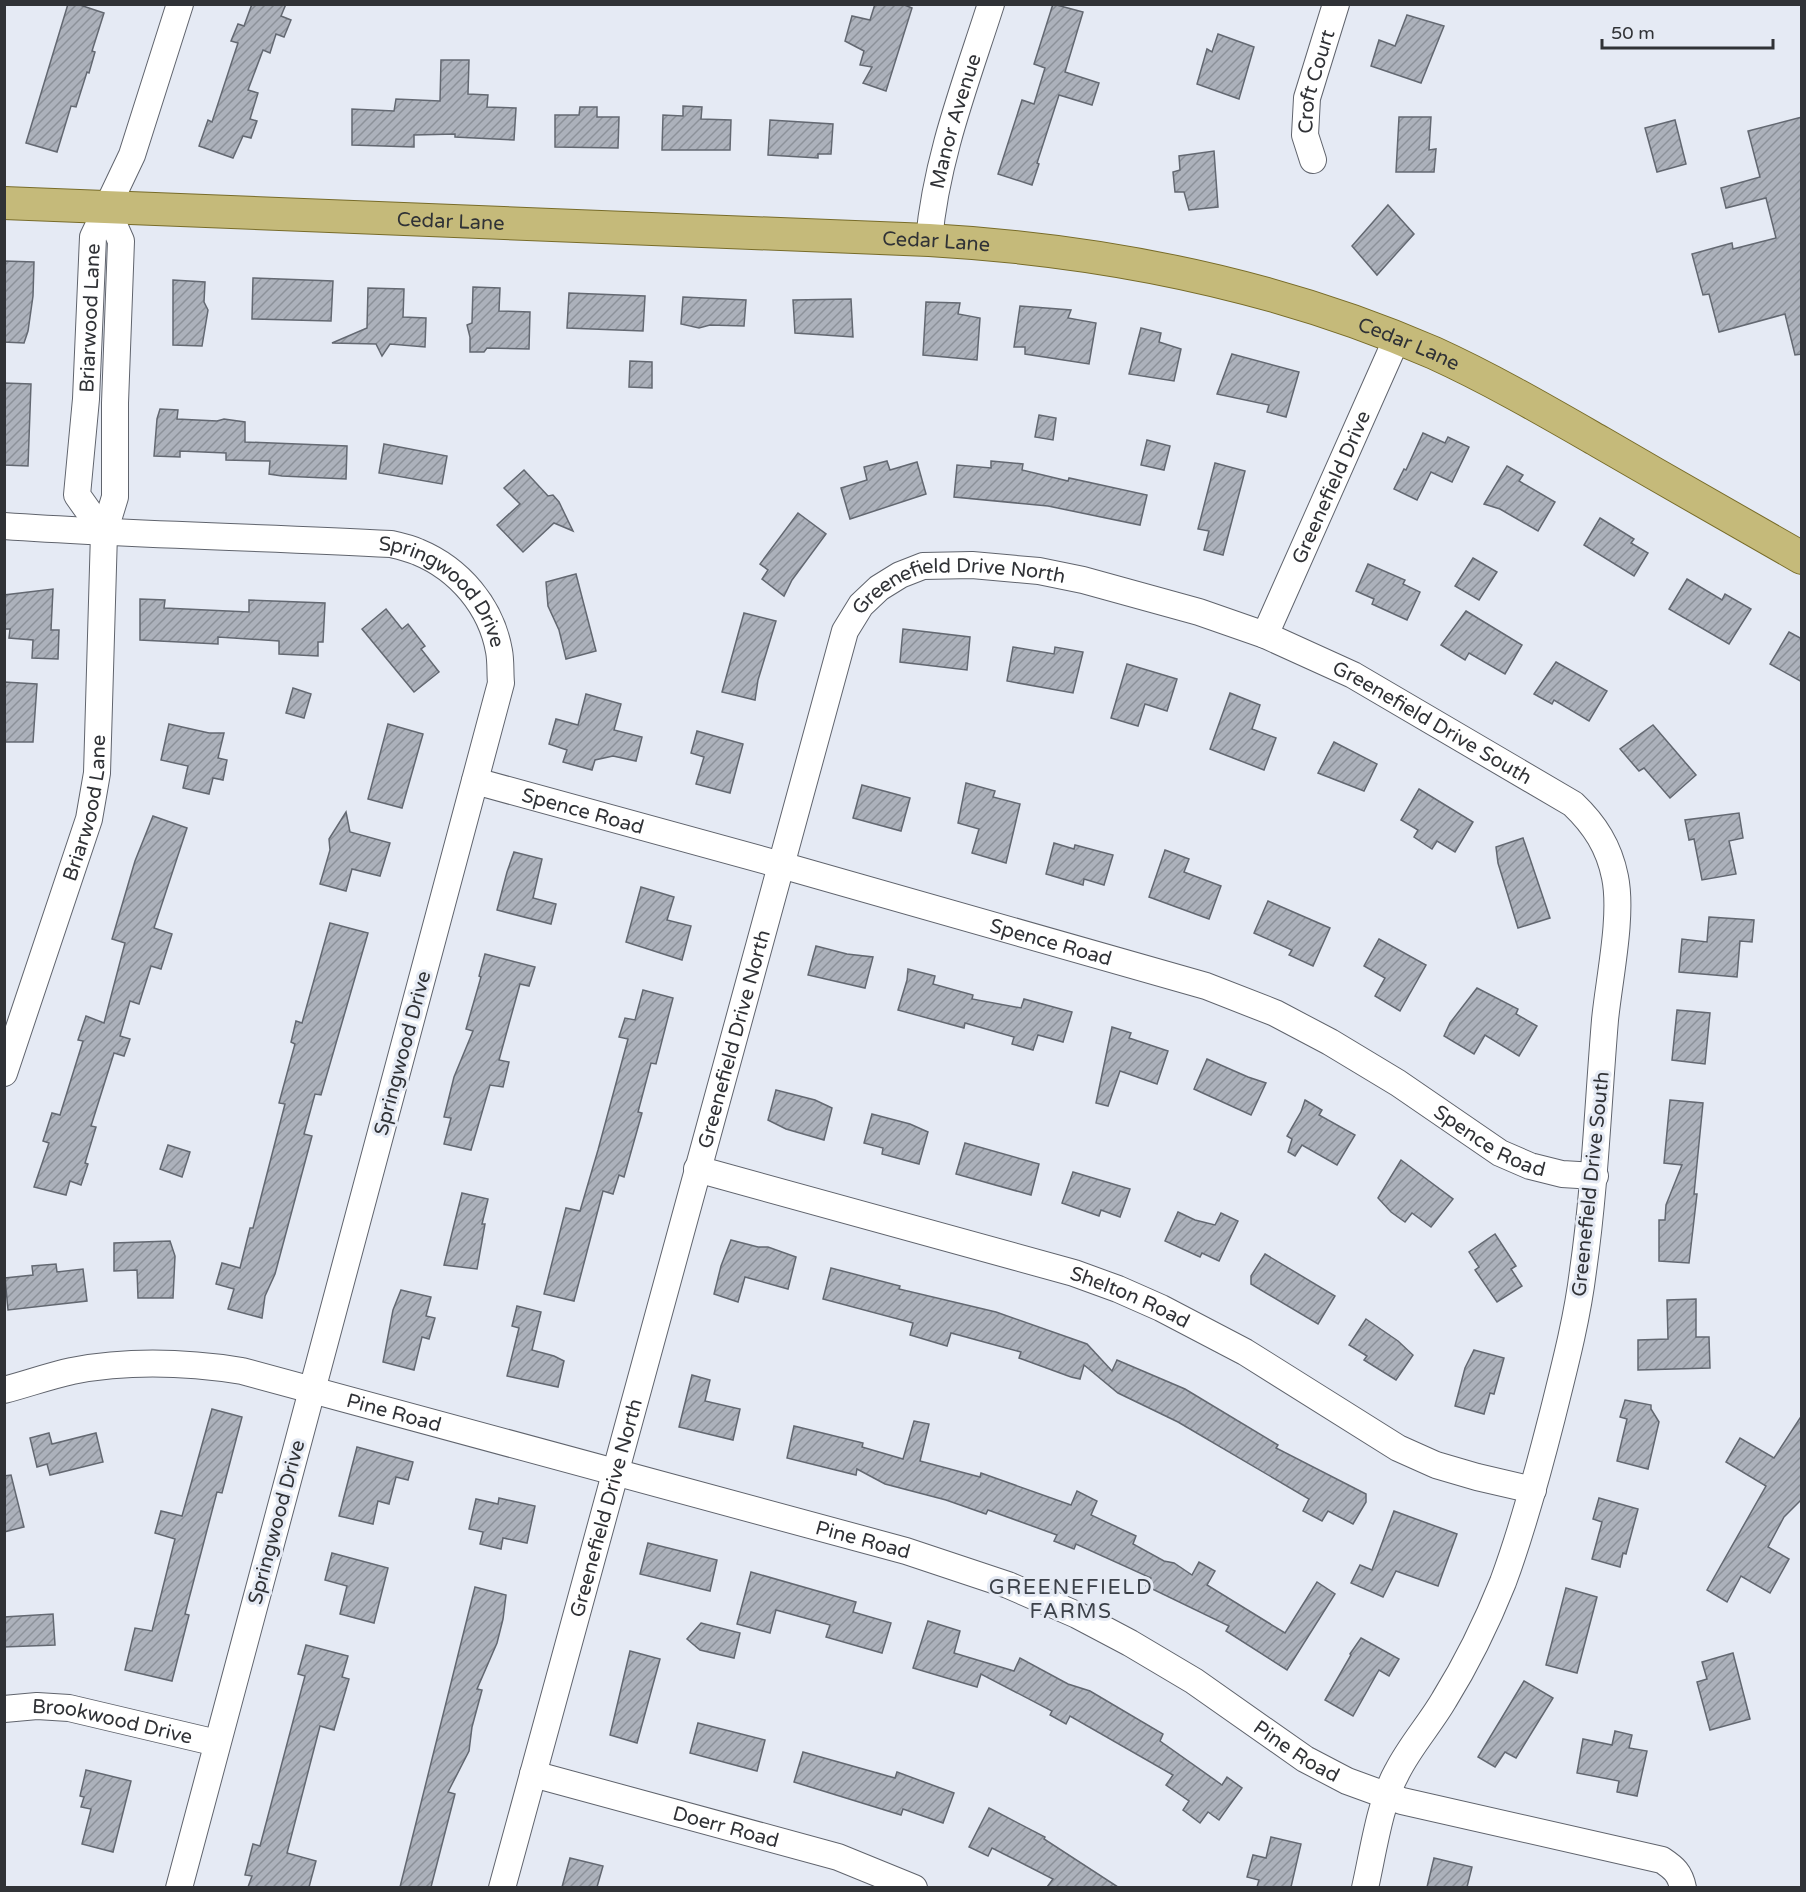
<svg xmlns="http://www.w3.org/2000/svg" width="1806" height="1892" viewBox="0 0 1806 1892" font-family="'Varela Round',sans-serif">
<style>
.building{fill:url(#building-hatch);stroke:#636871;stroke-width:1.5}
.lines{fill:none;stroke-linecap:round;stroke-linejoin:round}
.minor-casing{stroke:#60646d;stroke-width:28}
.major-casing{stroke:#786c29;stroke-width:34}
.minor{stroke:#fff;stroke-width:26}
.major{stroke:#c5ba7a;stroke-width:32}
.labels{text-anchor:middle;stroke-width:6;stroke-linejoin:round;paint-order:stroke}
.street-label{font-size:20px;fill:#303236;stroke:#e5eaf4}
.neighbourhood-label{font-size:21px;letter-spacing:1.5px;fill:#3c4149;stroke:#e5eaf4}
</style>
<defs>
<pattern id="building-hatch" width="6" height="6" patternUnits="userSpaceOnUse" patternTransform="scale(1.5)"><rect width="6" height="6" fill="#acb1bb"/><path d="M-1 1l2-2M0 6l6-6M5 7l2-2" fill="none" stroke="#8c9199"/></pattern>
</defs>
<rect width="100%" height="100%" fill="#e5eaf4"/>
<g class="building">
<polygon points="68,4 77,4 104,13 92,51 95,52 89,73 87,72 76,107 71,106 57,152 26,143"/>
<polygon points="252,4 286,4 281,16 291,20 284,37 276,34 270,53 263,50 248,90 258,93 250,119 257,121 251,138 243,136 233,158 199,146 208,120 212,122 238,43 231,41 238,24 244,26"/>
<polygon points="875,4 902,4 912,8 886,91 863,83 872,67 860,65 864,51 845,41 852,16 870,20"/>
<polygon points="1053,4 1083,12 1065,72 1099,83 1092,105 1059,95 1037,163 1039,164 1032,185 998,174 1022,100 1034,104 1045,68 1034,64"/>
<polygon points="1407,15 1444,26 1421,83 1371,66 1379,40 1395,46"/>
<polygon points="1218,34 1254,47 1239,99 1197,84 1207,49 1212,52"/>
<polygon points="441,60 469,60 468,94 488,95 487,107 516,108 514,140 455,137 455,134 414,135 414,147 352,145 352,109 394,111 396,99 440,101"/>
<polygon points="683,106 702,107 701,119 731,120 730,150 662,150 663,115 683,116"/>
<polygon points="580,107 597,107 597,117 619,117 618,148 555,147 555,115 579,115"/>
<polygon points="1399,117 1431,117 1429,150 1436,149 1434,172 1396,172"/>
<polygon points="1802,117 1802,354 1795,355 1785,314 1719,332 1709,294 1703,295 1692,254 1732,243 1733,249 1776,238 1766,198 1726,208 1721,188 1760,177 1748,131"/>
<polygon points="770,120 833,124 831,154 818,154 818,158 768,155"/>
<polygon points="1675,120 1686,164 1657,172 1645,128"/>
<polygon points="1214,151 1218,207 1189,210 1184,192 1175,192 1173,172 1180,170 1179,156"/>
<polygon points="1388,205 1414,234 1377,275 1352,246"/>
<polygon points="4,261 34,262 33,296 28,331 24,343 4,342"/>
<polygon points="253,278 333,281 331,321 252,319"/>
<polygon points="173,280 205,282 204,302 208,310 202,346 173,345"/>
<polygon points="473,287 500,288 499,311 530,312 529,349 487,348 484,352 470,352 470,337 467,325 472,323"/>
<polygon points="368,288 404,289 403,317 426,318 425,347 390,344 382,356 376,344 332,343 367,328"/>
<polygon points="569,293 645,296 643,331 567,328"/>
<polygon points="683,297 746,300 744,326 710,325 699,328 681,324"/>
<polygon points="851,299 853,337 795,333 793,300"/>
<polygon points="926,302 960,303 958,314 980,318 977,360 923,355"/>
<polygon points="1020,306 1071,310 1068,318 1096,323 1089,364 1025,354 1025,347 1014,347"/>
<polygon points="1141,328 1161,333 1159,342 1181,349 1174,381 1129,374"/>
<polygon points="1232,354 1299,372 1286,417 1267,412 1269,405 1217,394"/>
<polygon points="630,361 652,362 652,388 629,387"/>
<polygon points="4,383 31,384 28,466 4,465"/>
<polygon points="160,409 178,410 177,419 217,421 224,419 245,422 245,442 347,446 346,479 282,476 269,474 270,461 226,460 226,453 180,451 180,457 154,456 157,419"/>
<polygon points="1039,415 1056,418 1053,440 1035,437"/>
<polygon points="1423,433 1445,443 1448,437 1469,447 1452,482 1431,472 1417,500 1394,489 1404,469 1406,470"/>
<polygon points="1147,440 1170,446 1164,470 1141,465"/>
<polygon points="384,444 447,456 442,484 379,473"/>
<polygon points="887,461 890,470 917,462 926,494 850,519 841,488 867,480 864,467"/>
<polygon points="991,461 1023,464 1022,470 1068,481 1069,478 1147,495 1140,525 1048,506 954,497 957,465 991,468"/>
<polygon points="1215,463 1245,471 1223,555 1204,550 1209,531 1198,529"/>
<polygon points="1507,466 1523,475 1519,481 1555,502 1538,531 1500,509 1484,504"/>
<polygon points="524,470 548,496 553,495 559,502 573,531 554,523 523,552 497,525 520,504 504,488"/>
<polygon points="798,513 826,534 792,580 784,596 762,579 768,570 760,564"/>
<polygon points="1600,518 1634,539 1631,543 1648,553 1634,576 1584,545"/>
<polygon points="1473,558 1497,572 1479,600 1455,586"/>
<polygon points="1368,564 1405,580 1403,584 1420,592 1407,620 1372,604 1374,599 1356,591"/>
<polygon points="576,574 596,651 566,659 559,630 548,606 546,582"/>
<polygon points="1687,579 1722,600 1725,594 1751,609 1729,644 1669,609"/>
<polygon points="53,589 51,630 59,630 58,659 32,658 33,640 9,638 10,629 4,629 4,595"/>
<polygon points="140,599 165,600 164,608 249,612 249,600 325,603 323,642 318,642 318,656 279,654 279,641 218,637 218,644 140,640"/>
<polygon points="386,609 402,629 408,624 425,646 421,649 439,672 414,692 362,629"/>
<polygon points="1466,611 1522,645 1505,674 1469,653 1465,660 1441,645"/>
<polygon points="744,613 776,621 758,680 755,700 722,692"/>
<polygon points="903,629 970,637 967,670 900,662"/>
<polygon points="1789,632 1802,639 1802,682 1770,664"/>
<polygon points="1013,647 1054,654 1055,647 1083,652 1073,693 1007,681"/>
<polygon points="1556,662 1607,691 1589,721 1554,700 1552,704 1534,694"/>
<polygon points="1127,664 1177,679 1167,711 1145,704 1138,726 1111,718"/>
<polygon points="4,682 37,684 33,742 4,742"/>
<polygon points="293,688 311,694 304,718 286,713"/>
<polygon points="1230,693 1260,705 1252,729 1276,738 1264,770 1210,749"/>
<polygon points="586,694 621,704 614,730 642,737 636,761 613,756 595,760 592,770 563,762 567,750 549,744 556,719 578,725"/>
<polygon points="169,724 209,733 224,733 218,758 227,760 223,780 213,778 209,794 183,788 188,766 161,760"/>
<polygon points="388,724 423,734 402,808 368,799"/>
<polygon points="1653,725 1696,775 1670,798 1644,768 1639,771 1620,749"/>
<polygon points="697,731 743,744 730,793 696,784 704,757 691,753"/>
<polygon points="1334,742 1377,764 1364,791 1318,773"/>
<polygon points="966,783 995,791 993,797 1020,804 1006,863 972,853 979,829 958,823"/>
<polygon points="862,785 910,798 901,831 853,818"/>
<polygon points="1419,789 1473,822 1455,852 1437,841 1432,849 1414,837 1418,830 1401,820"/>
<polygon points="346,812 350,832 390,843 380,876 352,869 346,891 320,884 330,850 329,839"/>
<polygon points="1739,813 1743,838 1729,841 1736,874 1702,880 1694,839 1689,840 1685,820"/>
<polygon points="153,816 187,828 154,928 172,934 161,969 151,966 139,1004 130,1001 120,1036 130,1039 124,1056 114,1053 91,1126 96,1127 85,1163 88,1164 81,1185 70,1181 66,1195 34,1187 49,1143 43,1141 52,1113 60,1115 83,1041 78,1040 86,1016 104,1023 125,943 112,939 135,861"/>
<polygon points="1523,838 1550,918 1518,928 1498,863 1496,847"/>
<polygon points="1054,843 1074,849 1075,845 1113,855 1104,885 1084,879 1083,885 1046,874"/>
<polygon points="1165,850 1189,859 1184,872 1221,886 1209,919 1149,897"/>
<polygon points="514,852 542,859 533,898 556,904 551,924 497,910 507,872"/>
<polygon points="641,887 674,897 667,920 691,926 682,960 626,942"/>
<polygon points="1268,901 1330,928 1313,966 1289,955 1292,950 1254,933"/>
<polygon points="1709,917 1754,920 1752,942 1740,941 1737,977 1679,972 1682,939 1707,942"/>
<polygon points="330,923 368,933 321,1095 315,1094 304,1134 312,1136 275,1274 265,1296 262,1318 228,1309 234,1289 216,1284 222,1263 240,1268 250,1228 253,1228 285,1104 279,1103 295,1044 291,1042 296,1021 302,1023"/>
<polygon points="1379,939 1426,965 1400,1011 1375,996 1385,978 1364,966"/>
<polygon points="816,946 847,954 873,957 865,988 808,975"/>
<polygon points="485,954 535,967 529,986 520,984 499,1060 509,1062 503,1087 490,1085 471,1150 444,1144 451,1118 444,1117 454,1077 473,1031 466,1029 481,977 479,976"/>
<polygon points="908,969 935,976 933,984 973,995 972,999 1021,1008 1024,999 1072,1012 1063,1042 1038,1035 1033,1050 1012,1044 1014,1037 965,1023 964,1028 898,1010 907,980"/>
<polygon points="1477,988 1518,1009 1516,1014 1537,1026 1519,1056 1485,1035 1474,1054 1444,1036 1450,1023"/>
<polygon points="643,990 673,998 656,1064 651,1063 638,1112 642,1113 624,1177 619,1175 613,1194 603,1191 574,1301 544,1294 566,1208 580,1211 598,1150 628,1039 619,1037 625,1018 635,1020"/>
<polygon points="1677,1010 1710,1013 1705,1064 1672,1060"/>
<polygon points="1112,1027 1131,1033 1129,1038 1168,1051 1157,1084 1120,1071 1108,1106 1096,1103"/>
<polygon points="1207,1059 1248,1077 1266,1083 1251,1115 1194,1089"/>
<polygon points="776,1090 815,1100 832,1108 824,1140 786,1129 768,1120"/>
<polygon points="1305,1100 1322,1110 1319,1115 1355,1135 1337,1165 1302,1145 1295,1156 1288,1152 1292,1139 1287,1136 1301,1112"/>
<polygon points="1670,1100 1703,1103 1694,1194 1697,1194 1689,1263 1659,1261 1659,1220 1665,1220 1666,1205 1682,1165 1664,1163"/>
<polygon points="872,1114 910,1124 928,1132 919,1164 882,1154 883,1148 864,1143"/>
<polygon points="965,1143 1039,1164 1031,1195 956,1174"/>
<polygon points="168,1145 190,1152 182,1177 160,1169"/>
<polygon points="1401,1160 1453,1199 1431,1227 1412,1213 1405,1222 1391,1212 1378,1198"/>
<polygon points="1073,1172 1130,1189 1120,1217 1101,1210 1099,1216 1062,1203"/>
<polygon points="462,1193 488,1199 482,1224 485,1224 477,1269 444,1265"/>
<polygon points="1178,1212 1195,1220 1215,1225 1221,1213 1238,1221 1219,1261 1202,1253 1200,1257 1165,1241"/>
<polygon points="1495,1234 1516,1266 1511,1269 1522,1286 1497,1302 1475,1270 1479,1267 1469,1252"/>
<polygon points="731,1240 758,1247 768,1247 796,1257 788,1289 745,1277 738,1302 714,1294 721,1266"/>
<polygon points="170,1241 175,1256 173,1298 138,1298 137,1270 114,1271 114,1243"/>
<polygon points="1265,1254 1335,1296 1318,1324 1251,1284 1251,1276"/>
<polygon points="56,1264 57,1272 83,1269 87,1301 8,1310 5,1278 33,1275 32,1266"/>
<polygon points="831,1268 900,1286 899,1289 996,1312 1087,1344 1112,1371 1117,1360 1185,1389 1278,1445 1276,1448 1366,1494 1366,1502 1353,1524 1328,1511 1322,1521 1303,1511 1309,1499 1178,1422 1118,1393 1084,1365 1080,1379 1071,1377 1019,1358 1021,1352 951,1333 947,1346 910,1335 913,1323 823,1299"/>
<polygon points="401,1290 431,1297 426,1316 435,1318 429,1339 422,1337 414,1370 383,1362 393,1310"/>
<polygon points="1696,1299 1696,1337 1709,1337 1710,1368 1638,1370 1638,1340 1668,1339 1667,1300"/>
<polygon points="517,1306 541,1312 532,1350 554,1356 564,1361 558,1387 507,1376 519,1328 512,1326"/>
<polygon points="1366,1319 1398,1341 1413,1355 1396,1380 1364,1360 1367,1356 1349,1345"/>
<polygon points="1474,1350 1504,1358 1494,1394 1490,1393 1484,1414 1455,1406 1465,1368"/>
<polygon points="692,1375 710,1380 705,1401 740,1409 733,1440 679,1427"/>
<polygon points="1625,1400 1651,1405 1651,1409 1659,1422 1648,1469 1617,1461 1627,1419 1620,1417"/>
<polygon points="212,1409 242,1417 222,1493 217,1492 185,1614 189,1615 172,1681 125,1670 135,1628 152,1631 175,1539 155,1533 161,1511 182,1516"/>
<polygon points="1802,1415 1802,1499 1784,1517 1768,1547 1789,1559 1770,1593 1741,1576 1727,1602 1707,1590 1766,1486 1726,1462 1740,1438 1774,1458"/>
<polygon points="914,1421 929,1424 920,1461 980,1477 981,1473 1071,1505 1077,1491 1097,1501 1091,1515 1136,1536 1133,1544 1164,1561 1174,1563 1192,1575 1199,1562 1215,1571 1207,1585 1285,1633 1317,1582 1335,1594 1287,1670 1226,1631 1229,1626 1146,1586 1151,1578 1076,1544 1074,1549 1054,1541 1057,1535 988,1510 986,1514 946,1500 885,1484 857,1469 856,1475 787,1458 794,1426 863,1443 862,1447 903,1459"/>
<polygon points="49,1433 52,1444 96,1433 103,1462 50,1475 47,1464 37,1467 30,1438"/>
<polygon points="357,1447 413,1462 408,1480 396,1477 389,1504 378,1501 373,1524 339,1516"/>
<polygon points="11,1475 24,1527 4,1532 4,1476"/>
<polygon points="499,1498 535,1506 527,1543 503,1538 501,1549 480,1544 483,1532 469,1529 476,1499 498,1504"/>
<polygon points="1599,1498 1638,1509 1626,1554 1623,1553 1620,1567 1592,1559 1602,1522 1593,1519"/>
<polygon points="1394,1511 1457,1534 1438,1586 1396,1571 1383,1597 1351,1583 1360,1565 1372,1570"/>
<polygon points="648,1543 717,1560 710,1591 640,1574"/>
<polygon points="332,1553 388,1568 374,1623 340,1614 347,1586 325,1580"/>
<polygon points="751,1572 856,1602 853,1612 891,1623 882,1653 826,1637 830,1625 776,1610 770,1633 737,1624"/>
<polygon points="475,1587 506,1595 503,1619 497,1643 477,1689 482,1690 472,1727 469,1751 448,1792 455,1794 431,1887 400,1887"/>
<polygon points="1566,1588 1597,1597 1577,1673 1546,1665"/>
<polygon points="53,1614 55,1645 4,1647 4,1617"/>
<polygon points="928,1621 960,1631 954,1653 1014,1671 1020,1658 1068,1684 1090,1691 1163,1734 1160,1741 1222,1785 1227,1777 1242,1788 1219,1820 1208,1812 1200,1823 1183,1810 1189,1801 1166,1785 1173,1775 1070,1716 1066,1724 1050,1715 1052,1711 981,1674 977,1687 913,1668"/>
<polygon points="701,1623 740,1633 734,1658 700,1650 687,1639"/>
<polygon points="1361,1638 1399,1659 1389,1676 1379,1670 1353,1716 1325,1700 1351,1655 1350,1654"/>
<polygon points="306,1645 348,1656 342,1677 349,1679 334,1730 320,1726 287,1853 316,1861 309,1887 248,1887 252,1876 245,1875 253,1844 260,1846 305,1676 298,1674"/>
<polygon points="630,1651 660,1659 637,1743 610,1735"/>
<polygon points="1733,1653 1750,1719 1710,1730 1697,1682 1707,1679 1702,1662"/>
<polygon points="1524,1681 1553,1698 1516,1758 1505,1752 1495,1767 1478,1757"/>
<polygon points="698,1723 765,1740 757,1771 690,1753"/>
<polygon points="1615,1731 1632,1735 1629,1748 1647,1751 1637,1796 1617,1792 1619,1781 1577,1773 1583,1739 1612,1745"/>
<polygon points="803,1752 895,1778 897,1772 954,1793 943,1823 903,1809 901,1815 794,1782"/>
<polygon points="86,1770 131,1781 113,1852 82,1844 91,1809 81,1807 84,1797 80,1796"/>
<polygon points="989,1808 1045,1837 1044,1839 1118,1887 1047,1887 1053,1879 992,1848 988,1856 969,1847"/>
<polygon points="1271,1837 1301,1844 1291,1887 1257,1887 1259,1880 1247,1877 1253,1855 1266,1858"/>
<polygon points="570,1858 603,1866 597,1887 562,1887"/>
<polygon points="1434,1858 1472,1867 1467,1887 1427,1887"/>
</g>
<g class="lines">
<g class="minor-casing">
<g id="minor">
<path id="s1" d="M1313 160 1305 135 1307 98 1336 4"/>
<path id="s2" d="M929 240C936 159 966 82 991 4"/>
<path id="s3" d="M4 526C133 535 262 537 391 544 400 546 409 548 418 552 459 569 491 606 499 651 501 661 500 673 501 683L179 1888"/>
<path id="s4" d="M104 533 77 495 86 399 93 237 132 155 180 4"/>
<path id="s5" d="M1265 635 1397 338"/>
<path id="s6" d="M475 781 781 865 1206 986 1275 1013 1330 1042 1398 1083 1500 1153 1530 1166 1562 1174 1595 1176"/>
<path id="s7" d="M4 1073 89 819 97 773 104 533 115 497V403L121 241 106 207"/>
<path id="s8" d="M697 1169 1074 1273 1118 1289 1161 1308 1245 1352 1398 1448 1436 1465 1477 1477 1533 1490"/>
<path id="s9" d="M4 1390C27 1384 49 1376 72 1371 129 1360 185 1362 242 1371L906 1551 1008 1585 1077 1615 1130 1643 1194 1681 1305 1759 1347 1781 1402 1801 1662 1860C1674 1868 1680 1873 1683 1888"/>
<path id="s10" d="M4 1709 37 1706 69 1708 217 1743"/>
<path id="s11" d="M533 1774 838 1857 914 1888"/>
<path id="s12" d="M502 1888 845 631 861 605 879 588 900 575 923 566 972 565 1039 571 1083 580 1199 612 1265 635 1353 675 1573 804C1595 825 1609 847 1615 877 1623 916 1609 979 1605 1020 1598 1104 1595 1187 1583 1271 1577 1320 1564 1369 1552 1417 1538 1472 1523 1528 1503 1582 1487 1622 1467 1663 1444 1700 1430 1724 1410 1746 1397 1772 1380 1802 1373 1853 1365 1888"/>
</g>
</g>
<g class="major-casing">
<g id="major">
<path id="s13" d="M4 203 929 240C1103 250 1273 283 1434 353 1491 379 1546 411 1600 442 1667 481 1734 519 1802 558"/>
</g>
</g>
<use href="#minor" class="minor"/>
<use href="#major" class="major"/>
</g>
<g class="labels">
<g class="street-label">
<text dy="7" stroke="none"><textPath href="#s1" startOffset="81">Croft Court</textPath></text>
<text dy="7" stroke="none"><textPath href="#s2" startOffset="122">Manor Avenue</textPath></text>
<text dy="7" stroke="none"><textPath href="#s13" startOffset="447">Cedar Lane</textPath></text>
<text dy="7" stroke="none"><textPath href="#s13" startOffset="933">Cedar Lane</textPath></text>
<text dy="7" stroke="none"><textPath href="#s4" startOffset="224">Briarwood Lane</textPath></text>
<text dy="7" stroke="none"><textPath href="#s13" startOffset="1419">Cedar Lane</textPath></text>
<text dy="7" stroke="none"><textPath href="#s5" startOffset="162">Greenefield Drive</textPath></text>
<text dy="7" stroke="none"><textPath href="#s12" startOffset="1438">Greenefield Drive North</textPath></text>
<text dy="7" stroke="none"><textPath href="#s3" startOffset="460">Springwood Drive</textPath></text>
<text dy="7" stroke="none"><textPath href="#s12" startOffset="1948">Greenefield Drive South</textPath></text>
<text dy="7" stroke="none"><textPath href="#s7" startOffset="278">Briarwood Lane</textPath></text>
<text dy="7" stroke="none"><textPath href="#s6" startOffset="112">Spence Road</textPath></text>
<text dy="7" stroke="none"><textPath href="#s6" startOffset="598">Spence Road</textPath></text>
<text dy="7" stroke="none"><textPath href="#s12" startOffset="880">Greenefield Drive North</textPath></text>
<text transform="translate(402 1053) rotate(-75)" y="7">Springwood Drive</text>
<text dy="7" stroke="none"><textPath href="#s6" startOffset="1084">Spence Road</textPath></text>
<text transform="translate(1590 1184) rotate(-84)" y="7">Greenefield Drive South</text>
<text dy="7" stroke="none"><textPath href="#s8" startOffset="452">Shelton Road</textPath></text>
<text dy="7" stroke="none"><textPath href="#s9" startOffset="399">Pine Road</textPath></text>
<text dy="7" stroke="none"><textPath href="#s12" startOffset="394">Greenefield Drive North</textPath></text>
<text transform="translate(276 1522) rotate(-75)" y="7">Springwood Drive</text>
<text dy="7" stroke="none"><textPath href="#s9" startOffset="885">Pine Road</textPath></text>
<text dy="7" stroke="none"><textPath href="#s10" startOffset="110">Brookwood Drive</textPath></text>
<text dy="7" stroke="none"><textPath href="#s9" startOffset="1371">Pine Road</textPath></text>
<text dy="7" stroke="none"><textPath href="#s11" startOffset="200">Doerr Road</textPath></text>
</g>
<g class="neighbourhood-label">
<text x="1071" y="1594">GREENEFIELD<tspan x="1071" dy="24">FARMS</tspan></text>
</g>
</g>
<rect width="1806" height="1892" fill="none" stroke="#303236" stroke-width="12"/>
<path d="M1602 39v9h171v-9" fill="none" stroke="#303236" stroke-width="3"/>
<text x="1611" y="39" font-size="18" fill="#303236" stroke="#e5eaf4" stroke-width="4.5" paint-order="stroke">50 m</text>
</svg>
